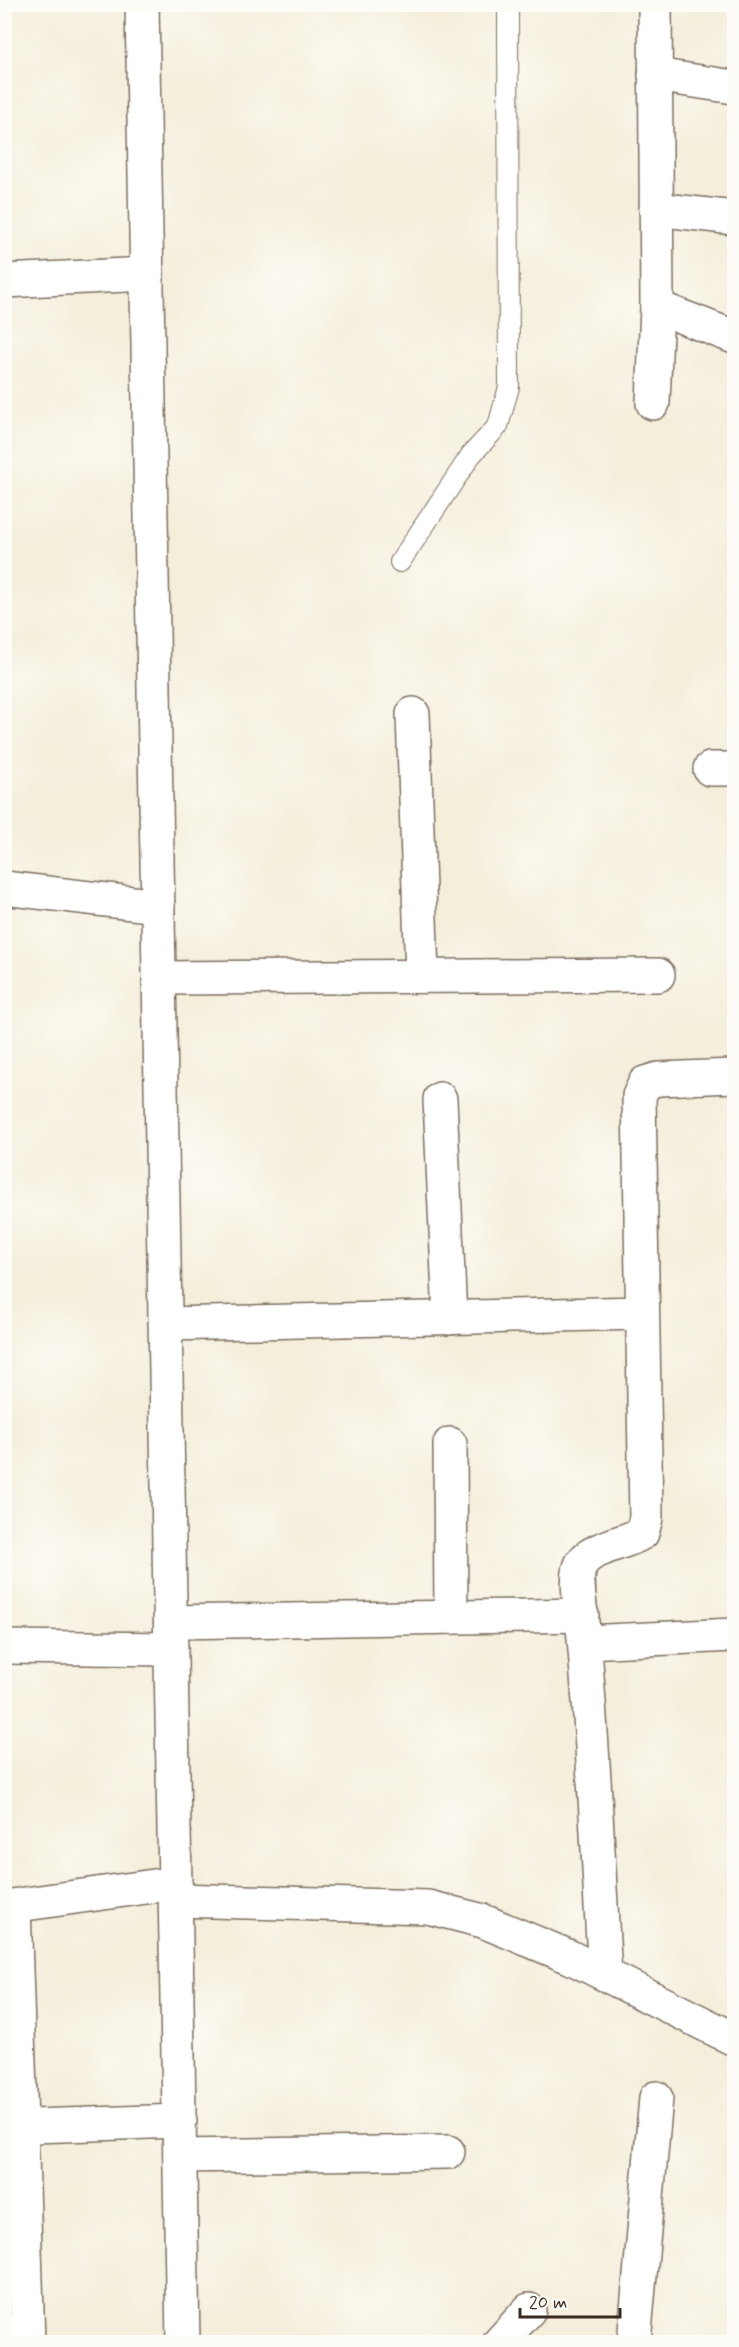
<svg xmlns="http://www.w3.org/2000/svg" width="739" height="2347" viewBox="0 0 739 2347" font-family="Mynerve,sans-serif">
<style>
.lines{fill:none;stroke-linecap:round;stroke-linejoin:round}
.lane-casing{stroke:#7c6f60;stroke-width:22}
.street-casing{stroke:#7c6f60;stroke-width:36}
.secondary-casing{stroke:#7c6f60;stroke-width:36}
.lane{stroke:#fff;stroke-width:20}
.street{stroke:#fff;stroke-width:33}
.secondary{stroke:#fff;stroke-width:33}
</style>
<rect width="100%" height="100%" fill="#fdfcf7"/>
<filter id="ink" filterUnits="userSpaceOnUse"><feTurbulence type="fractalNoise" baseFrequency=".0167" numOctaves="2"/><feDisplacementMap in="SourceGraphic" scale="12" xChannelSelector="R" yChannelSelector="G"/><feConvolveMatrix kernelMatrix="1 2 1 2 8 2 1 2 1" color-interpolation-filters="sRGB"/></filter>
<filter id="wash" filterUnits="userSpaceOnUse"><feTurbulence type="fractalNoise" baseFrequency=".008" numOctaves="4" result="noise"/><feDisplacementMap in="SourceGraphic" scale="24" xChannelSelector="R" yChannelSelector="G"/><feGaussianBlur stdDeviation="1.35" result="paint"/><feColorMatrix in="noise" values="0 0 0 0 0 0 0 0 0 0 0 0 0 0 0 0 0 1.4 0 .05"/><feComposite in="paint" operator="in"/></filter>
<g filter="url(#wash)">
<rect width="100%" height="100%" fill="#f4eedb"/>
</g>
<g filter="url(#ink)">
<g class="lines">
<g class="lane-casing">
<polyline id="lane" points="400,562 471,455 498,426 509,387 508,4"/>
</g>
<g class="street-casing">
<g id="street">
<polyline points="655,75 734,87"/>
<polyline points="656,209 734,218"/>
<polyline points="4,281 147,274"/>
<polyline points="657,307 734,337"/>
<polyline points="653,403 657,307 655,4"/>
<polyline points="413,714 422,976"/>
<polyline points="710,769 734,769"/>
<polyline points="4,888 158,906"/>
<polyline points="159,978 658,975"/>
<polyline points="440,1099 450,1318"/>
<polyline points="166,1324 642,1313"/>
<polyline points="450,1444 451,1617"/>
<polyline points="171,1622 582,1615"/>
<polyline points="585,1642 734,1635"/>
<polyline points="4,1647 171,1649"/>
<polyline points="176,1900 428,1907 483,1921 570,1957 734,2039"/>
<polyline points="14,1906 28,2342"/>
<polyline points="4,1907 175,1883"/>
<path d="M605 1974C598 1863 594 1750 584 1639 583 1622 573 1575 582 1563 591 1548 626 1543 642 1533L646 1518 639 1096 645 1083 658 1079 734 1076"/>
<polyline points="4,2127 180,2121"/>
<polyline points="180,2156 448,2152"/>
<polyline points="500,2342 529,2310"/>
<polyline points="634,2342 656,2098"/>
</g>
</g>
<g class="secondary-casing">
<polyline id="secondary" points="142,4 183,2342"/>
</g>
<use href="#lane" class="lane"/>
<use href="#street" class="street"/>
<use href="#secondary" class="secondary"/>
</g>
</g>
<rect width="739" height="2347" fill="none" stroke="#fdfcf7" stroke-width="24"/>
<path d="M520 2308v9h100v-9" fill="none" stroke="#3b2a1e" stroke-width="3"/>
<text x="529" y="2308" font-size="18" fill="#3b2a1e" stroke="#fdfcf7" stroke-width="4.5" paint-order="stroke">20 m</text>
</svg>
